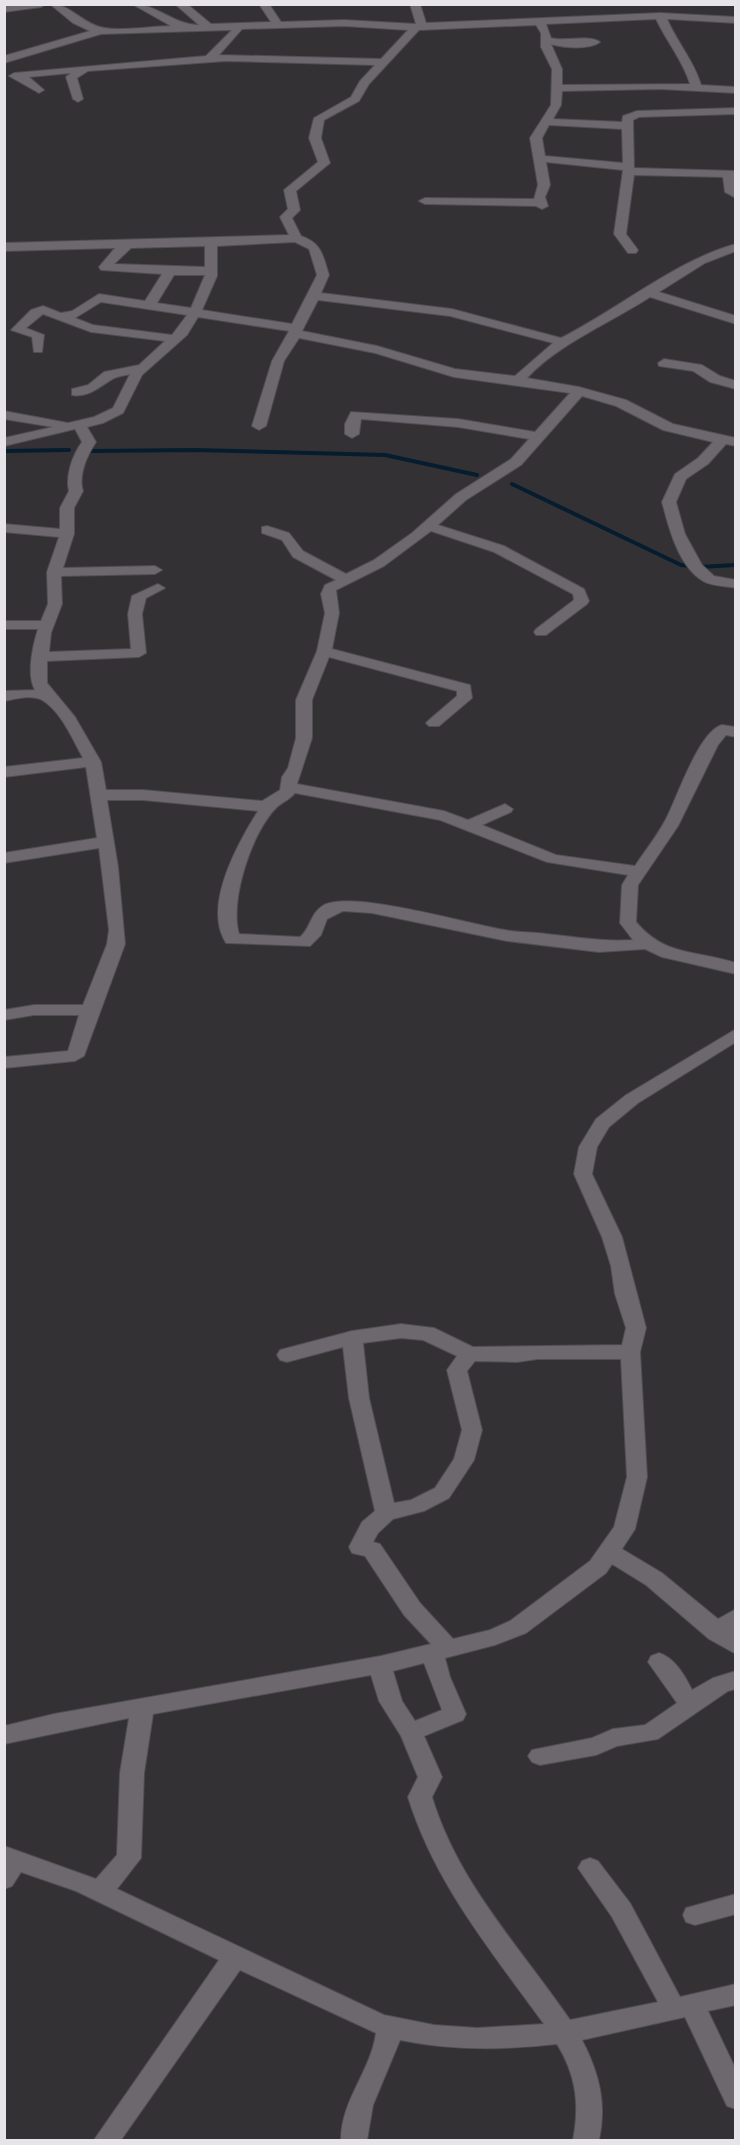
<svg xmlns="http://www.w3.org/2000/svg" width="740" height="2145" viewBox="0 0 740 2145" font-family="Inter,sans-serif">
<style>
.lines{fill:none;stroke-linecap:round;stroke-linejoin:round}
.stream{stroke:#051d2e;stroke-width:4}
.street-casing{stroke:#504e52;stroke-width:2}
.street{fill:#6c686e;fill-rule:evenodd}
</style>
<rect width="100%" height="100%" fill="#343135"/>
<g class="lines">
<g class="stream">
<polyline points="4,451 69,450"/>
<polyline points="91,451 195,450 385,455 477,475"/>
<polyline points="512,484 681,565 691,566"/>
<polyline points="699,567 736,565"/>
</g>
<g class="street-casing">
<g id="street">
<polygon points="46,4 41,7 4,12 4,6"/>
<path d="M50 4C70 4 81 22 100 27 118 32 151 26 171 26L132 4C157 4 174 25 199 25L175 4H187L211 24 271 22 259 4H269L281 22 344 20 416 24 410 4H420L426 23 660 13 736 17V23L667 19C677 42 694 61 701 85L736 87V93L660 89 562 91 561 105 553 119 622 122 623 116 637 111 736 108V114L639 117 633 120 634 168 736 171V198L725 192 723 177 634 175 626 234 638 250 636 253H628L614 234 623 170 546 162 550 185 545 197 548 206 542 209 536 206 425 204 419 201 425 198 534 199 538 185 530 138 551 105 552 69 541 47V33L536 25 419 30 369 84 359 101 324 120 321 138 330 163 296 191 300 210 292 218 301 236C322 243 323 256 329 275L321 293 452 309 561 338C617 310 678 259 736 244V251L705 263 659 292 736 316V324L650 297C612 322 558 344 527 378L579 387 626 400 673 424 736 438V446L726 444 708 464 686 479 676 502 685 534 702 565 714 576 736 580V588C726 586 711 586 703 581 678 566 669 528 662 502L675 474 698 458 713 442 663 430 616 406 582 396 521 465 466 500 438 525 504 546 584 589 589 601 587 604 546 635H536L534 632 536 629 574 600 573 594 494 552 431 531 384 566 336 590 339 613 332 649 470 685 472 698 439 726H429L426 723 429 720 457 696V691L329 657 312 700V738L297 784 444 811 468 820 505 804 513 809 511 812 482 825 556 855 635 866C645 851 657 836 666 819 677 798 699 731 722 725L736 727V737L726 735 718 745 678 826 638 885 636 922C665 957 697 950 736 963V974L662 957 645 949 599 952 507 941 372 913 343 911 327 919 321 935 310 946 226 943C202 906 238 843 258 811L143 800H107L118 867 125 944 84 1056 75 1061 4 1068V1057L68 1051 79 1015H34L4 1020V1010L34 1005H83L107 944 109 930 99 848 4 863V853L97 838 86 767 4 777V767L83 758C73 740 61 711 42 700 32 694 15 699 4 701V691L35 690C26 675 33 645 38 629H4V621H41L48 604 47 572 59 537 4 532V524L60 529V508L69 491C65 476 73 454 82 442L75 429 4 446V438L53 427 4 419V411L68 423 94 417 113 408 130 374C124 376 116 376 111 380 99 387 88 398 72 395V389L88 385 104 372 139 365 165 341 91 332 43 314 26 328 44 335 42 352H34L32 337 11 330 31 310 43 306 61 313 72 311 99 294 145 301 162 274 101 270 99 267 115 248 4 251V243L289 235 280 217 288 209 284 190 318 162 309 138 314 118 351 97 360 81 375 65 226 61 88 71 77 78 83 99 78 102 73 99 66 77 71 73 29 77 44 90 39 93 9 76 14 73 206 56 232 30 101 34 4 63V56L90 31 73 23ZM656 19C667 42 683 61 690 84L562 85V69L551 44C564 48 590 50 600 42 589 34 566 42 551 38L546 24ZM344 26 408 30 381 59 219 55 242 29ZM549 125 622 129 623 163 545 156 542 138ZM295 242 309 249 317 275 292 324 202 310 217 276V246ZM205 246V267L114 264 131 248ZM174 275H205L191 308 157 303ZM318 300 450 316 553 343 515 376 455 369 377 346 302 331ZM101 302 187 315 172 335 93 325 75 318ZM198 317 289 331 272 361 252 426 259 430 266 426 284 361 299 338 375 353 454 377 570 393 535 432 458 419 351 412 345 424V434L352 438 359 434 361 419 458 427 529 439 511 459 456 494 412 533 374 560 346 574 303 551 289 533 267 526 262 527V533L282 540 293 557 336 580 325 585 321 594 325 613 317 651 296 700V738L288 768 282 777 280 790 262 801 143 790H106L101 762 75 717 47 683V661L139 657 146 653 142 614 146 598 165 588 158 584 132 596 128 614 131 649 49 652 51 633 62 604 61 576 155 574 162 570 155 566 63 568 74 534V508L83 491C78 476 87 455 96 442L87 427 103 423 123 413 142 375 187 335ZM295 793 440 820 547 862 628 875 622 885 620 923 633 940C602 942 577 937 546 934 533 932 518 933 505 930 468 924 353 890 324 905 310 913 311 928 300 937L239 934C229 901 252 831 277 807 283 802 290 799 295 793Z"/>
<polygon points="664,359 702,365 720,376 736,381 736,389 710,382 693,371 659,366 658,363"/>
<path d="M736 1029V1042L638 1103 609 1127 597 1147 592 1174 622 1237 646 1328 640 1352 647 1477 635 1529 622 1549 662 1573 718 1619 736 1609V1654L709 1639 646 1585 612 1564 606 1573 526 1633 495 1645 445 1658 450 1677 466 1714 463 1720 424 1736 442 1777 432 1797C458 1883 520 1947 570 2020L658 2002 612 1917 578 1868 582 1861 590 1858 598 1861 630 1903 680 1997 736 1984V2005L708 2011 736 2070V2109L727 2106 685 2017 582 2040C599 2073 607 2103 599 2140H573C580 2104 576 2075 557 2044 504 2050 453 2051 400 2040L373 2105 367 2140H341C341 2100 371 2071 376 2033L240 1970 121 2140H94L219 1960 76 1891 21 1872 12 1886 4 1889V1846L96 1879 117 1855 120 1773 129 1718 4 1744V1726L54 1714 381 1656 431 1644 404 1615 365 1556 352 1553 349 1547 362 1522 375 1511 349 1398 343 1347 287 1362 280 1360 277 1355 280 1350 352 1331 401 1324 434 1328 473 1347 622 1345 626 1328 615 1294 611 1266 602 1237 574 1174 579 1147 596 1119 626 1095ZM401 1338 423 1340 457 1356 447 1370 462 1430 454 1459 435 1488 411 1500 394 1503 369 1398 363 1343ZM538 1359H621L627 1477 614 1527 590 1561 510 1621 490 1630 453 1639 420 1603 380 1544 373 1542 378 1533 393 1519 424 1511 449 1498 474 1460 482 1430 467 1371 475 1361 517 1362ZM424 1663 442 1710 415 1721 402 1701 393 1671ZM371 1675 379 1701 401 1736 418 1777 408 1797C435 1884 492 1952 544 2024L477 2028 434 2025 384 2015 117 1889 141 1858 144 1773 153 1714Z"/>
<path d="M659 1653C675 1658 685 1676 692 1690L713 1678 736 1671V1689L728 1691 658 1739 617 1746 596 1755 540 1765 532 1762 528 1756 532 1750 592 1738 613 1729 645 1725 677 1703 648 1662 651 1656Z"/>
<polygon points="736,1894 736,1914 695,1925 686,1922 683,1915 686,1908"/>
</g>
</g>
<use href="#street" class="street"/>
</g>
<rect width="740" height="2145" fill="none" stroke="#e6e4e8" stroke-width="12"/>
</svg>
